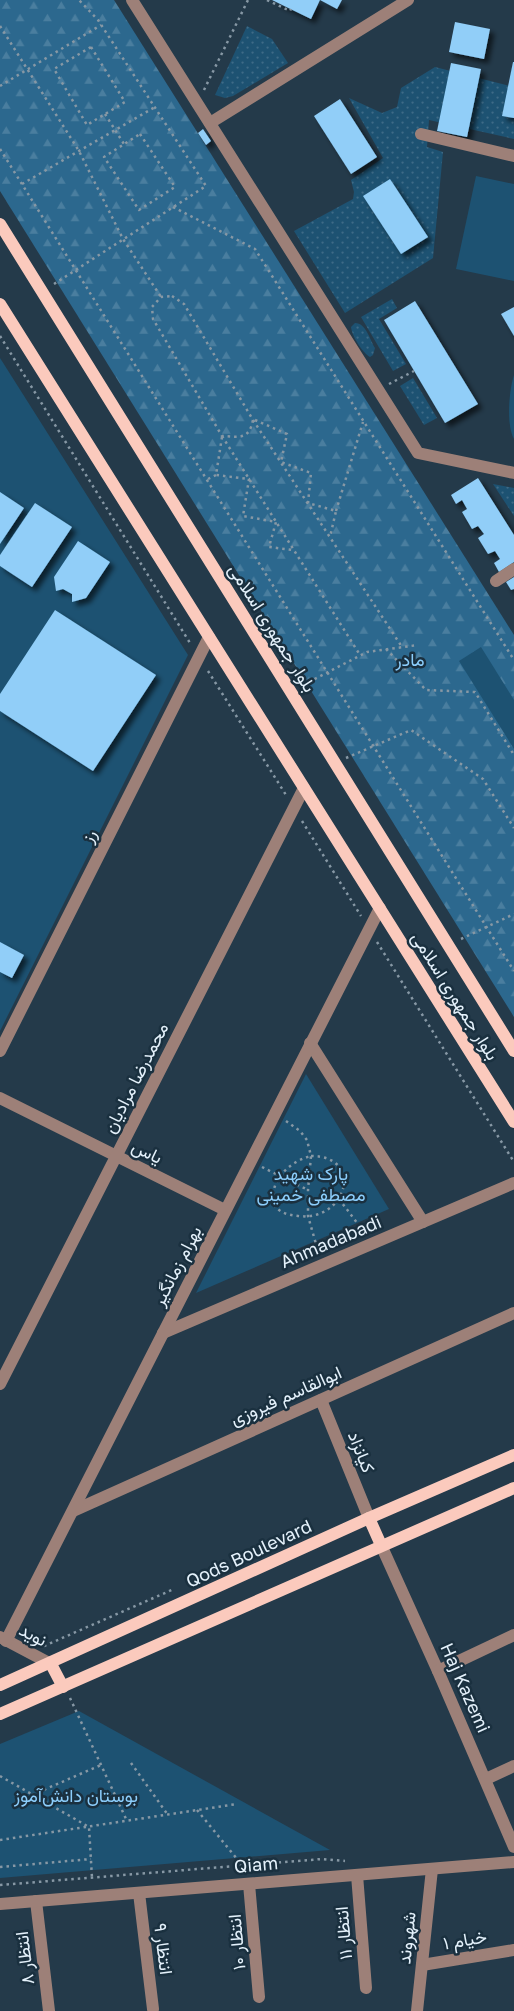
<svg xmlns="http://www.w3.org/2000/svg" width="514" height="2011" viewBox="0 0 514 2011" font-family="'Golos Text',Vazirmatn,sans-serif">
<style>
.grass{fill:url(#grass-dots)}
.forest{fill:url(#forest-firs)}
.park{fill:#1d5272}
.building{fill:#91cef8;filter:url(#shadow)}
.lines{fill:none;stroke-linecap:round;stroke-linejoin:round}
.path{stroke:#8798a5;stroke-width:2.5;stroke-dasharray:2.5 4;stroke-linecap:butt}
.minor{stroke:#9d8078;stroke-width:12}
.major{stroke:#fbcabd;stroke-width:12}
.labels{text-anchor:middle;stroke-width:5;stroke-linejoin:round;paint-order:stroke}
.street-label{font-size:18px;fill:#e4f1fb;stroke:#1a303f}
.park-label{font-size:18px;fill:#8ccefc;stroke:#1a303f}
</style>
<defs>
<pattern id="grass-dots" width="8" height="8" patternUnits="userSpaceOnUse" patternTransform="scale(1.25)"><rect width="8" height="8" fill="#1d5272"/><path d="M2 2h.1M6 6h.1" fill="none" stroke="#3e6b87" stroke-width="1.8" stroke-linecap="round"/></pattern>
<pattern id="forest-firs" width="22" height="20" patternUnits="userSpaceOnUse" patternTransform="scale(1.25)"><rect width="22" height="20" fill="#2c688e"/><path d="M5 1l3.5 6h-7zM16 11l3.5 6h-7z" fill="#4a7e9f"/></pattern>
<filter id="shadow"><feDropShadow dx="4.5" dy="4.5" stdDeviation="2.5" flood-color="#0009"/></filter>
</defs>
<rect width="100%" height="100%" fill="#243a4a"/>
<g class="grass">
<polygon points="247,26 272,39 288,63 233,96 225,98 215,95"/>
<polygon points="435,67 514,87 514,139 429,120 427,147 443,152 433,258 345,313 294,231 353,199 354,192 351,180 383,158 349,98 382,113 397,107 401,88"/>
<polygon points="392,299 397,308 379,319 406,364 393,371 361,317"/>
<path d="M355 323C366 323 370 340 375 348L373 355 370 357C362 352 352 336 351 327Z"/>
<polygon points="413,378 437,418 424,425 400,386"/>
<polygon points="493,484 514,488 514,516"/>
</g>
<polygon class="forest" points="0,0 114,0 514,635 514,1017 0,191"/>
<g class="park">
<polygon points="476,176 514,184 514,281 456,269"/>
<polygon points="0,358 188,655 0,1031"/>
<path d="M514 375V439C506 425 509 390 514 375Z"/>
<polygon points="481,647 514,700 514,749 459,661"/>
<polygon points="306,1074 389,1209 196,1293"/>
<polygon points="79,1711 330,1850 0,1878 0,1744"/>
</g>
<g class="building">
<polygon points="272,0 342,0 337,9 320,0 311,19"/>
<polygon points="455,22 490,29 484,59 449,52"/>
<polygon points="513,62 514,62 514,118 502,116"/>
<polygon points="451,63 481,69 467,137 437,131"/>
<polygon points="340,99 377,157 351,174 314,116"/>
<polygon points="203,129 211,141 206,145 198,133"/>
<polygon points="390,179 428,237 401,254 363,196"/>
<polygon points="415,301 478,404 445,423 384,320"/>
<polygon points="514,307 514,336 501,314"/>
<polygon points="478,478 514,535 514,562 499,572 494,563 500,559 495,551 488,554 478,538 484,534 478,526 472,529 462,512 467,509 462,500 456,504 451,495"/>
<polygon points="0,492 24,508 0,544"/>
<polygon points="35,503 72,527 32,587 0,566 0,555"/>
<polygon points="78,541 110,562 86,598 72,602 72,594 63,589 56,591 54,577"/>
<polygon points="514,577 514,589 511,590 506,582"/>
<polygon points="55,610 156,675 93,771 0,711 0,694"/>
<polygon points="0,942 24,955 12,978 0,972"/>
</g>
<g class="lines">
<g class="path">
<polyline points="267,0 290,11 291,9"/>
<polyline points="0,26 79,151 123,239 161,297"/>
<polygon points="91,47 125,102 87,125 54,69"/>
<polyline points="0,86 101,25"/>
<polyline points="204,90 248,0"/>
<polyline points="105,114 124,144"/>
<polygon points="140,134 175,187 139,210 104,157"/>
<polyline points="0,149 514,971"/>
<polyline points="22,184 155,107"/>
<polyline points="173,207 255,249 514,660"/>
<polyline points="54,284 206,186 98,20 79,0"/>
<path d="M172 296 184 304 253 420C249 440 240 437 222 436L153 319 152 307 161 297Z"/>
<polyline points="0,336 190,643"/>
<polyline points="389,384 414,371"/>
<polyline points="253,420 402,647"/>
<polyline points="255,420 287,434 281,462 311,473 308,503 336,511 330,537"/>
<polyline points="222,436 360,655"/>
<polyline points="222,437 216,475 249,479 243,516 276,522 269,547 293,550"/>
<polyline points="208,479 216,475"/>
<polyline points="336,511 363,422"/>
<polyline points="386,649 426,690 475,692 514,755"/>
<polyline points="208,671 286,795"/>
<polyline points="303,685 367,652 418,645"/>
<polyline points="346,758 411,730 483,779 514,828"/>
<polyline points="302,821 361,916"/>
<polyline points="461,939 514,914"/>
<polyline points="377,942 514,1162"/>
<polyline points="286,1121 300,1131 307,1140 311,1156 308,1190 308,1216 318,1251"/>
<path d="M311 1156C365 1156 347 1222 298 1216 288 1215 280 1213 274 1205 268 1181 290 1161 311 1156Z"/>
<polyline points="262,1167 308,1190"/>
<polyline points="339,1199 364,1232"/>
<polyline points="44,1646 174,1589"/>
<polyline points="70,1698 127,1821"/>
<polyline points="131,1763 168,1815"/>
<polyline points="0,1776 89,1827 92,1878"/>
<polyline points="32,1795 101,1765"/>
<polyline points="197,1810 242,1865"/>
<polyline points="0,1840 237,1804"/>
<polyline points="0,1867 91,1859"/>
<polyline points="0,1885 322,1859 345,1861"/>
</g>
<g class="minor">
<polyline points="132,0 418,453 514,473"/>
<polyline points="210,123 408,0"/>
<polyline points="421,134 514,156"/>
<polyline points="496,581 514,569"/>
<polyline points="310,1043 423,1222"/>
<polyline points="0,1051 209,637"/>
<polyline points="0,1098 225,1210"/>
<polyline points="163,1333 514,1183"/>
<polyline points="0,1384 304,788"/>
<polyline points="321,1400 369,1518"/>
<polyline points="73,1511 514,1313"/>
<polyline points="381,1545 438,1671 514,1847"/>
<polyline points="0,1637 51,1664"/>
<polyline points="6,1641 380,908"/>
<polyline points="438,1671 514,1635"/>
<polyline points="486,1779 514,1766"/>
<polyline points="357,1875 366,1988"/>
<polyline points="249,1884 259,1997"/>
<polyline points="139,1893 153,2009"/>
<polyline points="36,1901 49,2011"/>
<polyline points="0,1904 514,1862"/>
<polyline points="422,1965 514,1950"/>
<polyline points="417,2011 432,1869"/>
</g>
<g class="major">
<polyline points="0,224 514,1051"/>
<polyline points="0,304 514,1122"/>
<polyline points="369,1518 381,1545"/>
<polyline points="51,1664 63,1687"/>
<polyline points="0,1685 369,1518 514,1455"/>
<polyline points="0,1714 514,1488"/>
</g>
</g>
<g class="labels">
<g class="street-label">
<text transform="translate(272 628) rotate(58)" y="6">بلوار جمهوری اسلامی</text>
<text transform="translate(89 836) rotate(-63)" y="6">رز</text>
<text transform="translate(455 996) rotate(58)" y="6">بلوار جمهوری اسلامی</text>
<text transform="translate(136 1078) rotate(-63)" y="6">محمدرضا مرادیان</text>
<text transform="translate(147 1152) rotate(26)" y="6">یاس</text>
<text transform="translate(331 1242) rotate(-23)" y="6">Ahmadabadi</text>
<text transform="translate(177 1266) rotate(-63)" y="6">بهرام زمانگیر</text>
<text transform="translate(286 1396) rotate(-24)" y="6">ابوالقاسم فیروزی</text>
<text transform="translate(361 1452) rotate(68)" y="6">کیانزاد</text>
<text transform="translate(249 1554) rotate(-25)" y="6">Qods Boulevard</text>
<text transform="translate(33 1635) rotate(28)" y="6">نوید</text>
<text transform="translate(465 1688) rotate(66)" y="6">Haj Kazemi</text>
<text transform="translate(256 1865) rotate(-5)" y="6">Qiam</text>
<text transform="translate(344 1933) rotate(-95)" y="6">انتظار ۱۱</text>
<text transform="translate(407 1938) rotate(-84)" y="6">شهروند</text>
<text transform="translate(465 1940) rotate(-10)" y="6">خیام ۱</text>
<text transform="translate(237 1942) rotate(-95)" y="6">انتظار ۱۰</text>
<text transform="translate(163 1949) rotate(83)" y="6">انتظار ۹</text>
<text transform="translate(25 1958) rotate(-97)" y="6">انتظار ۸</text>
</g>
<g class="park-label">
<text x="410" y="666">مادر</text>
<text x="311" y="1180">پارک شهید<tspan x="311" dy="21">مصطفی خمینی</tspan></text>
<text x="76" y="1802">بوستان دانش‌آموز</text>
</g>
</g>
</svg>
